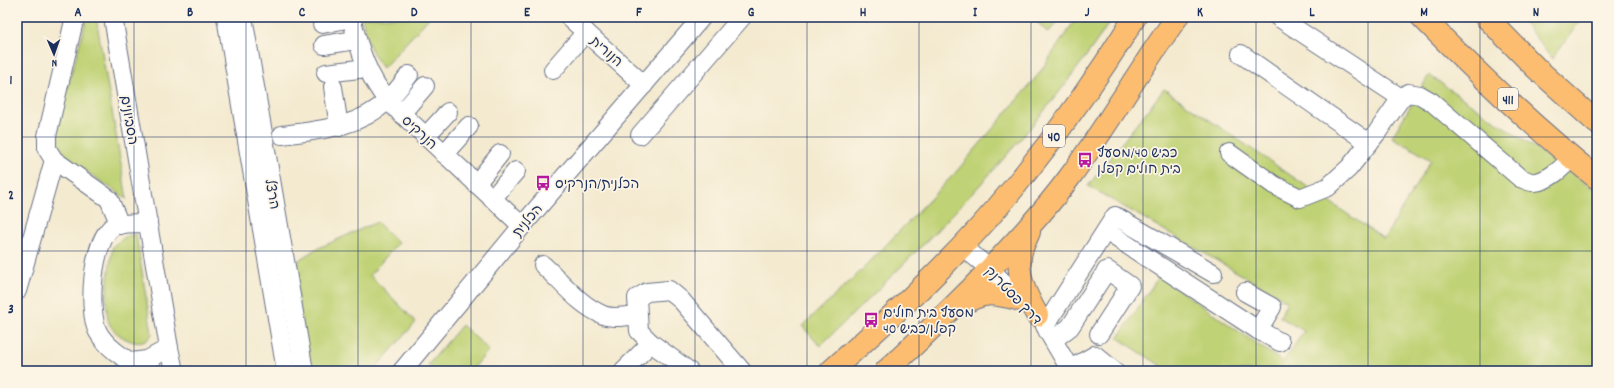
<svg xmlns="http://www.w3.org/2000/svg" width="1614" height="388" viewBox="0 0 1614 388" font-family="Dekko,'Playpen Sans Hebrew',sans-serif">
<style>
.green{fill:#bfd275;stroke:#6d806a}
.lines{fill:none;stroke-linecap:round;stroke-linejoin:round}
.minor-casing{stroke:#677086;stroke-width:20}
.major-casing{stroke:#677086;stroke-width:24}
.highway-casing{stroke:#677086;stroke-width:24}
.minor{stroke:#fff;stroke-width:18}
.major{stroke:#fcbd6f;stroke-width:22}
.highway{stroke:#fcbd6f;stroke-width:22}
.grid{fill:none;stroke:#1b2f5e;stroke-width:1;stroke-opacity:0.55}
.labels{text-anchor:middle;stroke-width:3.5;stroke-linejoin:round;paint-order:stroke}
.shield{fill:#fcf5e5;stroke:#5e6a86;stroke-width:1}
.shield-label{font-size:13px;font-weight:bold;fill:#1b2f5e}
.street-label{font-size:14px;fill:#1b2f5e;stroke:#fcf5e5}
.poi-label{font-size:14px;fill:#1b2f5e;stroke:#fcf5e5;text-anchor:start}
.neatline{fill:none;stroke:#1b2f5e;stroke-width:1.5}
.grid-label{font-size:13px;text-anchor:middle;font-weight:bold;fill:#1b2f5e}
</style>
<rect width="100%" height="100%" fill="#fcf5e5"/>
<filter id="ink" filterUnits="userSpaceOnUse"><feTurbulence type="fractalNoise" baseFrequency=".025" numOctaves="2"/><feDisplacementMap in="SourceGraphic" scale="8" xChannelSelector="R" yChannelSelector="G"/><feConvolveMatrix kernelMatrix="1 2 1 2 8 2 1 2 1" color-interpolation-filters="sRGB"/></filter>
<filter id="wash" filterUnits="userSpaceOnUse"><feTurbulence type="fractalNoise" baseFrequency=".012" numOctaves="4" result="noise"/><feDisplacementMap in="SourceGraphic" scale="16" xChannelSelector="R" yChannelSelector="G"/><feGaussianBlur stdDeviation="0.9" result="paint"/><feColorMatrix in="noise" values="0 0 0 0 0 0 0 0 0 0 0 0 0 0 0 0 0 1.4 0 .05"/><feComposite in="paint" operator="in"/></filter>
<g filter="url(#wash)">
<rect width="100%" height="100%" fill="#f4ead0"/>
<g class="green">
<polygon points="87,17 96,17 127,199 68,159 58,143 56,130"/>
<path d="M362 17H428L429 18 383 68C369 50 366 40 362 17Z"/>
<polygon points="1032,17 1061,17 1048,33"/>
<path d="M1077 17H1113C1032 141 926 243 820 346L802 326 861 271 956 172 1038 75Z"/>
<polygon points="1520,17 1583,17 1552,59"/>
<polygon points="1429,75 1597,191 1597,371 1169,371 1118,338 1159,276 1283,362 1304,331 1280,317 1287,301 1088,186 1164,89 1384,239 1431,160 1392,137"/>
<polygon points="377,222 398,243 370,275 416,322 373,371 309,371 294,271 300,259 314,250"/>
<path d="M136 234 152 334C148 341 142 344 134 342 126 340 114 333 110 325 102 310 110 262 113 246L125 237Z"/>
<polygon points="462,325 489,350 471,371 436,371 428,365"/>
</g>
</g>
<g filter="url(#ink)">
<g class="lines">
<g class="minor-casing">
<g id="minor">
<polyline points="76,17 73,25 47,136 47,149 54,160 109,199 120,225"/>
<polyline points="113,17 169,348 174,371"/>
<polyline points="226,17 286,371"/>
<polyline points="243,17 304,371"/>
<path d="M351 17C359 48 367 76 388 101L522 226"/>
<polyline points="569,17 644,85"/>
<polyline points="1278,17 1401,98"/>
<polyline points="322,24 351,18"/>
<polyline points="324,45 356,40"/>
<polyline points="1241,54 1369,143"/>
<polyline points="553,70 586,32"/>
<polyline points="326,73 367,68"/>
<polyline points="333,87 339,127"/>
<polyline points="401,114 425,86"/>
<path d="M282 135C319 130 358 128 387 101 395 94 402 84 409 75"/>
<polyline points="640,135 742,17"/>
<polyline points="425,137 448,112"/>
<path d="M1229 153 1274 185 1300 198 1328 187 1349 168 1376 134 1401 98 1408 93 1420 95 1432 102 1520 178C1524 179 1530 183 1535 182 1547 181 1564 168 1571 157"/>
<polyline points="444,154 469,126"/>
<polyline points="476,184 500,154"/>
<polyline points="492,199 516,171"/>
<polyline points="1106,231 1258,330 1280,342"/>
<polyline points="962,246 990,269 1023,302"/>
<path d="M543 265C562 282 579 305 603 315 613 319 627 316 637 315"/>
<polyline points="17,291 54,160"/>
<polyline points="1245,292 1272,307 1258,330"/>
<polyline points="1045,326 1115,216 1213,273"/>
<polyline points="1047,330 1071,371"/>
<polyline points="1053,340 1070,327 1107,270 1130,286 1099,334"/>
<polyline points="131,362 147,360 169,348"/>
<polyline points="1070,369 1095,355 1114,371"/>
<path d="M145 371C128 360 108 350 98 332 87 311 92 238 114 226 122 223 139 223 148 223"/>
<polyline points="402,371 522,226 702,17"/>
<polyline points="623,371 651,343"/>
<polyline points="689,371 651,343 639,331 637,298 647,292 669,290 681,300 742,371"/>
</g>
</g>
<g class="major-casing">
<g id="major">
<path d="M1422 17C1477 73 1535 129 1597 178"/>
<polyline points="1486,17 1536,68 1597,123"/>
</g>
</g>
<g class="highway-casing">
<g id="highway">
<path d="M1029 232C1026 240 1020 249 1020 258 1017 279 1028 298 1037 315"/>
<path d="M959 306C984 290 993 293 1021 300"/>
<path d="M831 371C895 314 958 256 1012 190 1057 135 1098 77 1135 17"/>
<path d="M886 371C916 344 944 316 973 287 1006 252 1040 217 1069 178 1107 126 1139 70 1177 17"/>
</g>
</g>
<use href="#minor" class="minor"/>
<use href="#major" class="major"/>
<use href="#highway" class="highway"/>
</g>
</g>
<path class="grid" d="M134 17V371M246 17V371M358 17V371M471 17V371M583 17V371M695 17V371M807 17V371M919 17V371M1031 17V371M1143 17V371M1256 17V371M1368 17V371M1480 17V371M17 137H1597M17 251H1597"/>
<defs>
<g id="bus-bare" transform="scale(1.2)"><path d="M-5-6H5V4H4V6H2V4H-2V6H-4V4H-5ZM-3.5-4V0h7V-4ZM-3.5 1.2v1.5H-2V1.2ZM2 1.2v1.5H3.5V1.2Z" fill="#b5179e" stroke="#fcf5e5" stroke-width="2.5" paint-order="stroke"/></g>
</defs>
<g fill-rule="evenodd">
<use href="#bus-bare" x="1085" y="160"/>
<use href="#bus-bare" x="543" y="183"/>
<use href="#bus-bare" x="871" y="320"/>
</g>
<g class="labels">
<g class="shield">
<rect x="1498" y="88" width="20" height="22" rx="3"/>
<rect x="1043" y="125" width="22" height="22" rx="3"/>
</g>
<g class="shield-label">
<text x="1508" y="104">411</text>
<text x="1054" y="141">40</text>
</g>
<g class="street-label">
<text transform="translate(607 51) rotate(42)" y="5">הנורית</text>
<text transform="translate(130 120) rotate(80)" y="5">הסביונים</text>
<text transform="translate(420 132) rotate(43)" y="5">הנרקיס</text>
<text transform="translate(273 194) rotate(80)" y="5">הרצל</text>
<text transform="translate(527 220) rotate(-50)" y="5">הכלנית</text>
<text transform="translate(1014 295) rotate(46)" y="5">דרך פסטרנק</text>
</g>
<g class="poi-label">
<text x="1097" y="157">כביש 40/מסעף<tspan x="1097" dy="16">בית חולים קפלן</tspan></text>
<text x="555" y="188">הכלנית/הנרקיס</text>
<text x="883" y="317">מסעף בית חולים<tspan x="883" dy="16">קפלן/כביש 40</tspan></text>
</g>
</g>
<rect width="1614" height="388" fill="none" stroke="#fcf5e5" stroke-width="44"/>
<g transform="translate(54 54) rotate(178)" stroke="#fcf5e5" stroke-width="3" paint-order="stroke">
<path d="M0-3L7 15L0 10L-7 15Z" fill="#1b2f5e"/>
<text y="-6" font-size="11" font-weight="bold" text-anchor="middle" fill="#1b2f5e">N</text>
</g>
<rect x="22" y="22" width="1570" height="344" class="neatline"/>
<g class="grid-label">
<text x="78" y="16">A</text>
<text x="190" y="16">B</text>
<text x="302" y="16">C</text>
<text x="414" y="16">D</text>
<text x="527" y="16">E</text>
<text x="639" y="16">F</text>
<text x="751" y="16">G</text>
<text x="863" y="16">H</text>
<text x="975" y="16">I</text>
<text x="1087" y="16">J</text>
<text x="1200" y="16">K</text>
<text x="1312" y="16">L</text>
<text x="1424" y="16">M</text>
<text x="1536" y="16">N</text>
<text x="11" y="84">1</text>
<text x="11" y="199">2</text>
<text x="11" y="313">3</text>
</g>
</svg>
